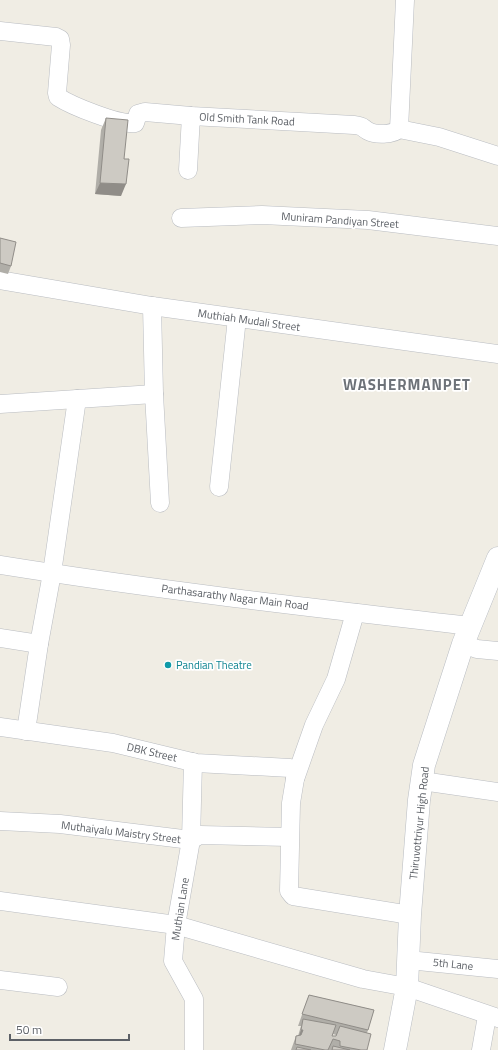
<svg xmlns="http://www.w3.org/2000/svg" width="498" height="1050" viewBox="0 0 498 1050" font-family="'Titillium Web',sans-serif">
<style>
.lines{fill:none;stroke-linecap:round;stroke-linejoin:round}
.minor-casing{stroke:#b9bcc1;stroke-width:19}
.secondary-casing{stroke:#b9bdc3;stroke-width:23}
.minor{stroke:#fff;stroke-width:18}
.secondary{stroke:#fff;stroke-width:22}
.wall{fill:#b0aea8;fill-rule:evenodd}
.shaded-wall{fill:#908d88}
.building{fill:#cdcac3;stroke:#908d88}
.culture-dot{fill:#0f9aa8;stroke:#fff;stroke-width:1.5}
.labels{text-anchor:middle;stroke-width:3.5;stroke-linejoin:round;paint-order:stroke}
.street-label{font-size:11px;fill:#5c6066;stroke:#fff}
.culture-label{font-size:11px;fill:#0d838f;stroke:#fff;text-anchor:start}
.district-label{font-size:15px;font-weight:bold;letter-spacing:1px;fill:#6d7278;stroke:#fff}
</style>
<rect width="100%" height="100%" fill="#f0ede4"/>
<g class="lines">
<g class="minor-casing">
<g id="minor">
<path d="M0 31 56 37 60 39 61 45 57 93 58 97C72 106 119 125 135 123L138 114 145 112 191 116 354 125C364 126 361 127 368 131 375 135 393 135 399 129L439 137 498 156"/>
<polyline points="399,129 405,0"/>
<polyline points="188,170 191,116"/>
<polyline points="181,218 262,215 368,220 498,236"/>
<polyline points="0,280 152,306 498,354"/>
<polyline points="152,306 154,394 160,503"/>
<polyline points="0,404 154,394"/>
<polyline points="219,487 237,318"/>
<path d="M0 565C156 590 313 608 470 626"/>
<polyline points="355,613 336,679 314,725 295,779 291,803 289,891 293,896 410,915"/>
<polyline points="0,638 39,644"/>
<polyline points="463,644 477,649 498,651"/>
<polyline points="0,727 113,743 196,763 290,768 296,772 295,779"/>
<polyline points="26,731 39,644 52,573 77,399"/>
<polyline points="193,762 191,840 176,925 173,961 194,999 194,1050"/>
<polyline points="422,781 498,792"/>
<polyline points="0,821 60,824 191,840 200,835 289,837"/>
<polyline points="0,901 176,925 363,979 407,987 498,1018"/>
<polyline points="408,960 498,969"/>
<polyline points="0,980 58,987"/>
<polyline points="481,1050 487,1016"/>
</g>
</g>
<g class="secondary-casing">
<polyline id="secondary" points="395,1050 407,987 410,915 419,800 424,765 463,644 498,558"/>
</g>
<use href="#minor" class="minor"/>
<use href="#secondary" class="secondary"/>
</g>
<g class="wall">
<polygon points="106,118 124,159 121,196 95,194 101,130"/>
<polygon points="0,238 11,266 8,274 0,272"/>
<path d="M309 995 374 1010 367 1033V1050H291L296 1036H298L301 1026H298ZM333 1034 336 1035V1036H332Z"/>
</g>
<g class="shaded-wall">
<polygon points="100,183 126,184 121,196 95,194"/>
<polygon points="301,1030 303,1030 298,1042 297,1042"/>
</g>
<g class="building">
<polygon points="106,118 128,120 124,159 129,159 126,184 100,183"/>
<polygon points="0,238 16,242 11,266 0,263"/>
<polygon points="309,995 374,1010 368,1030 302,1014"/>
<polygon points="303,1019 336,1025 332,1036 336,1036 340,1026 371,1034 367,1050 361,1050 340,1046 340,1041 333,1039 328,1050 325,1050 295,1044 296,1036 301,1035 303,1030 301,1030"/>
<polygon points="333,1046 350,1050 332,1050"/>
<polygon points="297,1047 311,1050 296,1050"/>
</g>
<circle class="culture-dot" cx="168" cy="665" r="4"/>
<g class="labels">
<g class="street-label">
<text transform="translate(247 119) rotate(3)" y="4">Old Smith Tank Road</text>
<text transform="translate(340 220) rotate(4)" y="4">Muniram Pandiyan Street</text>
<text transform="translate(249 320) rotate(8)" y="4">Muthiah Mudali Street</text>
<text transform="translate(235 597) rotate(7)" y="4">Parthasarathy Nagar Main Road</text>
<text transform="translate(152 752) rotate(13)" y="4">DBK Street</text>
<text transform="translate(419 823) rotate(-84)" y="4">Thiruvottriyur High Road</text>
<text transform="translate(121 832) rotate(7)" y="4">Muthaiyalu Maistry Street</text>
<text transform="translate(180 909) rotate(-81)" y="4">Muthian Lane</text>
<text transform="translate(453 964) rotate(6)" y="4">5th Lane</text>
</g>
<g class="culture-label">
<text x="176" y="669">Pandian Theatre</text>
</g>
<g class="district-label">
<text x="407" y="390">WASHERMANPET</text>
</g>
</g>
<path d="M10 1034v6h119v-6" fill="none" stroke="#5c6066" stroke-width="2"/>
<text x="16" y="1034" font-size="12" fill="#5c6066" stroke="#ffffff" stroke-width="3" paint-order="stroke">50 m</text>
</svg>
